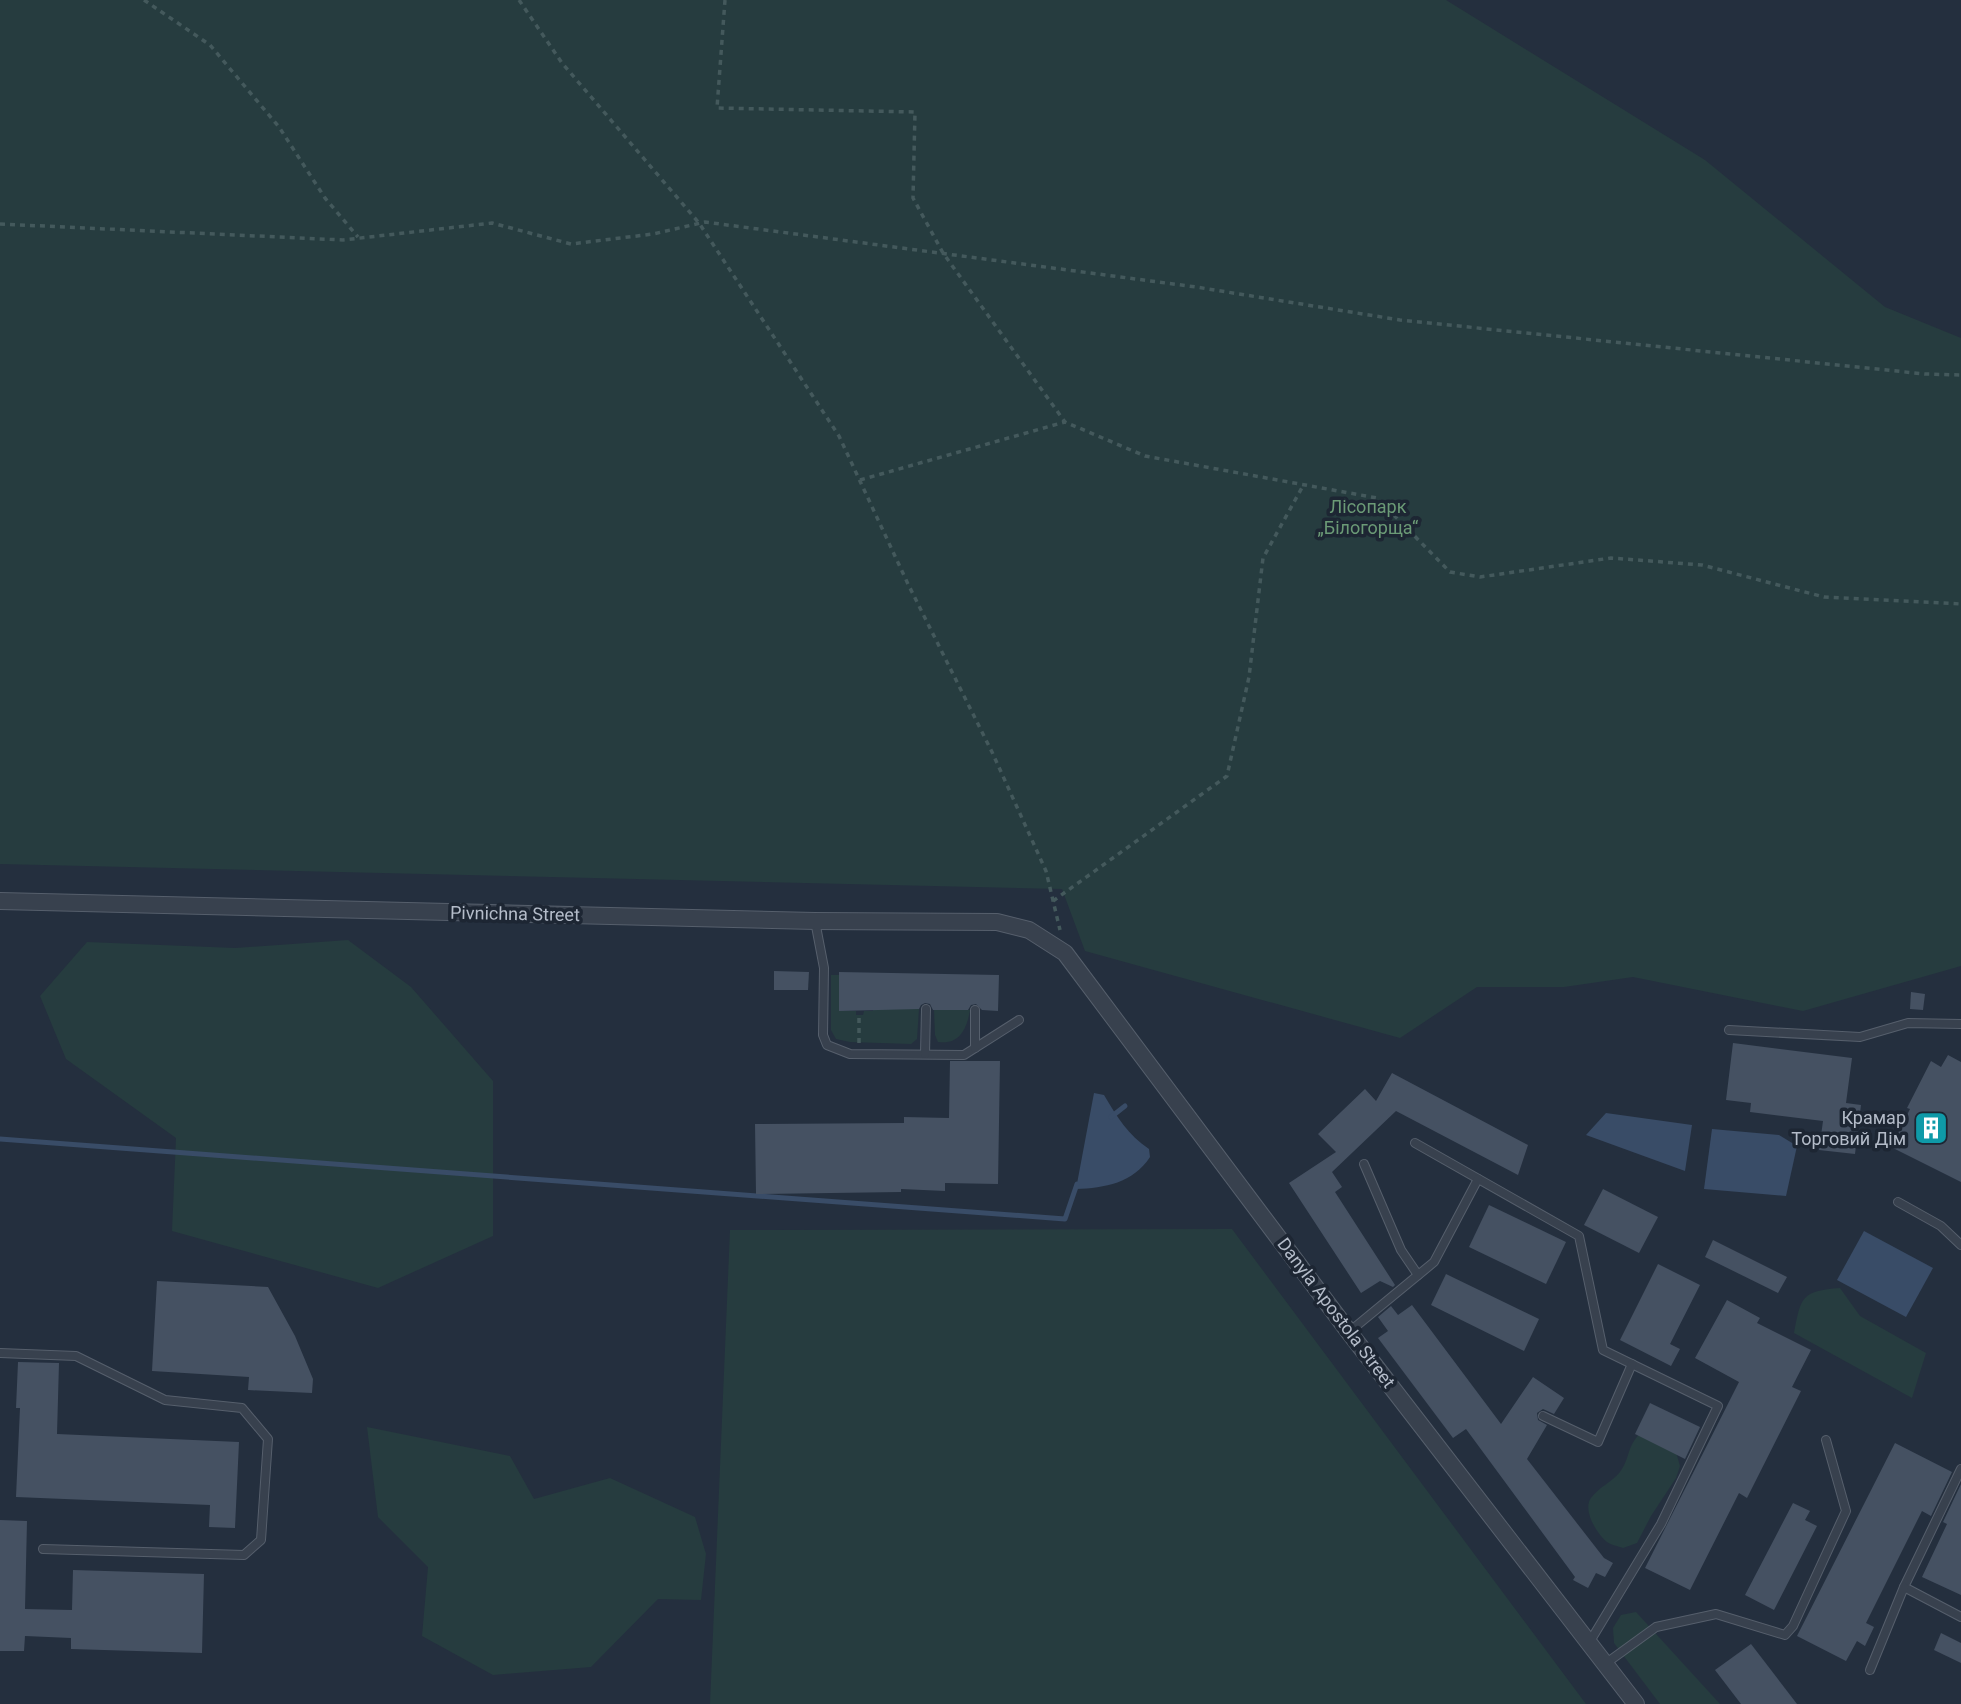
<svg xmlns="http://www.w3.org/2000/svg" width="1961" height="1704" viewBox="0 0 1961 1704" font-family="Roboto,sans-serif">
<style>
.green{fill:#263c3f}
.water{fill:#394c67}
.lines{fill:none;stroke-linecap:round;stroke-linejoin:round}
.stream{stroke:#394c67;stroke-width:5}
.building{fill:#455162}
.service-casing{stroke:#565f6c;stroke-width:10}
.minor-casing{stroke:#565f6c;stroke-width:18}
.path{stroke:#44595c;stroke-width:3.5;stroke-dasharray:5 5;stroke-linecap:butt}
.service{stroke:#38414e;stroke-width:8}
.minor{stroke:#38414e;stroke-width:16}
.labels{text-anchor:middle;stroke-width:7;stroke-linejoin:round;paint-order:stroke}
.park-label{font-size:18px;fill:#6b9a76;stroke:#1d2633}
.street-label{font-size:18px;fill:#b4bcc9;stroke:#1d2633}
.poi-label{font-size:18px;fill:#b4bcc9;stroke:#1d2633;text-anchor:end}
</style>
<rect width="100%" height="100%" fill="#242f3e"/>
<g class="green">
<polygon points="0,0 1446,0 1705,160 1885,307 1961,338 1961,966 1803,1011 1633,977 1564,987 1477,987 1400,1038 1085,951 1062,889 0,864"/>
<polygon points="348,940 411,987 493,1081 493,1236 378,1288 172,1231 176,1138 66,1059 40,996 87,942 235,948"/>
<polygon points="831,975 839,975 840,1011 856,1011 856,1015 863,1015 864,1011 873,1011 873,1008 919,1009 917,1039 911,1044 850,1042 836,1039 831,1030"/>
<path d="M934 1010H970C967 1028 960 1045 938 1042L935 1035Z"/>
<polygon points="1232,1229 1586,1704 710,1704 730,1230"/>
<path d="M1840 1288 1860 1316 1926 1353 1912 1398 1794 1333C1801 1297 1801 1291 1840 1288Z"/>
<polygon points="367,1427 510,1456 534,1499 610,1478 695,1517 706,1554 701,1600 658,1599 591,1667 493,1675 422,1636 428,1567 378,1517"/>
<path d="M1645 1429 1676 1452 1680 1466 1676 1478 1651 1516 1637 1543 1623 1548C1618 1546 1611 1545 1607 1542 1597 1534 1582 1510 1591 1498 1599 1487 1612 1482 1620 1472 1632 1455 1625 1446 1645 1429Z"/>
<polygon points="1636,1612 1720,1704 1660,1704 1614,1643 1613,1628 1621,1615"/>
</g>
<g class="water">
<path d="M1094 1093 1104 1095C1117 1117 1128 1135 1149 1149L1150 1157C1133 1183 1105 1188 1076 1189Z"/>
<polygon points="1606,1113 1692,1125 1685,1171 1586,1135"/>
<polygon points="1712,1129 1779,1135 1797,1146 1786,1196 1704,1189"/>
<polygon points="1864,1231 1933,1268 1906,1317 1837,1280"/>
</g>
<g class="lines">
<g class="stream">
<polyline points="1111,1117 1125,1106"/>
<polyline points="0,1139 1065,1219 1077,1184"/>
</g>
</g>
<g class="building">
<polygon points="774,971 809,972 808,990 774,990"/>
<polygon points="839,972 999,975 998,1011 982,1010 976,1004 971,1005 968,1010 933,1010 930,1004 925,1003 921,1005 919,1009 839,1011"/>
<polygon points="1911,992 1925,994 1923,1010 1910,1009"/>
<polygon points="1733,1043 1852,1058 1846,1103 1861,1105 1855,1154 1819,1150 1823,1121 1750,1112 1751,1103 1726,1100"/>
<polygon points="1948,1055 1961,1062 1961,1182 1891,1147 1910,1109 1907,1108 1931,1061 1941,1067"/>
<polygon points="950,1061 1000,1061 998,1184 945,1183 945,1191 901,1189 901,1192 756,1194 755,1124 904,1123 904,1117 949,1118"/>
<polygon points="1392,1073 1528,1145 1518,1175 1396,1111 1332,1172 1342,1187 1335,1192 1395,1285 1393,1287 1380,1281 1361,1293 1289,1183 1336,1152 1318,1134 1365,1089 1376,1101"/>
<polygon points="1603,1189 1658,1217 1639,1253 1584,1225"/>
<polygon points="1489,1205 1566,1242 1546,1284 1469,1247"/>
<polygon points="1713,1240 1787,1277 1778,1293 1705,1257"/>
<polygon points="1658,1264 1700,1285 1670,1344 1680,1349 1671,1366 1620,1340"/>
<polygon points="1446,1274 1539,1319 1524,1351 1431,1305"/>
<polygon points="157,1281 268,1287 295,1336 313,1379 312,1393 248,1390 249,1377 152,1371"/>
<polygon points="1727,1300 1760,1318 1757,1323 1811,1350 1792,1387 1801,1391 1747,1498 1739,1493 1690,1590 1645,1568 1739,1382 1695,1358"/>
<polygon points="1412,1305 1501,1424 1533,1377 1564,1398 1554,1414 1543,1409 1537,1413 1538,1420 1547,1425 1527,1459 1604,1558 1613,1563 1605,1577 1596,1573 1588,1588 1573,1580 1575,1577 1466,1429 1453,1438 1378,1338 1388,1331 1378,1317 1391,1306 1398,1315"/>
<polygon points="18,1362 59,1363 57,1434 239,1442 235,1528 209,1527 210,1505 16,1497 20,1408 16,1408"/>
<polygon points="1650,1403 1700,1427 1685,1459 1635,1434"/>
<polygon points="1895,1443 1952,1472 1931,1516 1922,1511 1866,1623 1874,1627 1865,1646 1857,1641 1846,1661 1797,1636"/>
<polygon points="1961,1484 1961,1595 1922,1577 1947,1524 1943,1522"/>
<polygon points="1793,1503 1810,1511 1805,1520 1817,1526 1774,1610 1745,1595"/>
<polygon points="0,1520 27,1521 25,1609 72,1610 73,1570 204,1574 202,1653 71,1649 71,1638 25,1636 24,1651 0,1651"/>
<polygon points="1941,1633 1961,1643 1961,1663 1934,1650"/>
<polygon points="1751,1644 1797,1704 1741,1704 1715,1670"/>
</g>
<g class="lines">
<g class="service-casing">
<g id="service">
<polyline points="815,921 824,968 823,1035 827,1045 850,1054 964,1055 1019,1020"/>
<polyline points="975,1010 975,1048"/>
<polyline points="1729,1030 1860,1037 1908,1023 1961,1024"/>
<polyline points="925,1054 926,1009"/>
<polyline points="1415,1143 1579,1236 1603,1350 1718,1406 1661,1524 1589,1643"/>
<polyline points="1364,1164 1401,1250 1418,1275"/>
<polyline points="1898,1202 1941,1226 1961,1245"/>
<polyline points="1349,1332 1434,1262 1478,1179"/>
<polyline points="0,1353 76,1356 165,1400 242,1408 268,1439 261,1540 244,1555 43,1549"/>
<polyline points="1543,1416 1598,1442 1632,1364"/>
<polyline points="1961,1469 1904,1587 1961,1617"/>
<polyline points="1605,1664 1656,1627 1716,1614 1785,1635 1793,1626 1846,1511 1826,1440"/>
<polyline points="1870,1670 1904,1587"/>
</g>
</g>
<g class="minor-casing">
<polyline id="minor" points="0,901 815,921 997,922 1029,930 1065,953 1349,1332 1636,1704"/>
</g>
<g class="path">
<polyline points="144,0 210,45 279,127 325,198 358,237"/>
<polyline points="519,0 562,63 699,223 839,436 908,584 992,752 1046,871 1060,930"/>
<polyline points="725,0 717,108 915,112 913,198 943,253 1065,422 1145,456 1377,498 1450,572 1480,577 1611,558 1702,565 1824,597 1961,604"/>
<polyline points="0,224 343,240 492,223 571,244 653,234 705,222 1196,287 1400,320 1925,374 1961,375"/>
<polyline points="860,480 1065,422"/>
<polyline points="1053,901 1227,776 1249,677 1263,558 1304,484"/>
<polyline points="859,1043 859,1017"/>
</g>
<use href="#service" class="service"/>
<use href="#minor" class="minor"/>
</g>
<defs>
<g id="building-square" transform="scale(1.75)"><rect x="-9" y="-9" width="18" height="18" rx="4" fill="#0f9aa8" stroke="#1d2633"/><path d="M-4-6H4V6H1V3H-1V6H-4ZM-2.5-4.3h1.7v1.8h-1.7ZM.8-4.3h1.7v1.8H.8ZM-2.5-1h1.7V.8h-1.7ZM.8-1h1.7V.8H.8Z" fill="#fff"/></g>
</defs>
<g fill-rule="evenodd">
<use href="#building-square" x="1931" y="1128"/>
</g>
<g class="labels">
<g class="park-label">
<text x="1368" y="513">Лісопарк<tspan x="1368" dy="21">„Білогорща“</tspan></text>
</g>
<g class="street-label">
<text transform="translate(515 914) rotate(1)" y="6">Pivnichna Street</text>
<text transform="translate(1336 1313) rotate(53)" y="6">Danyla Apostola Street</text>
</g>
<g class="poi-label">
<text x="1906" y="1124">Крамар<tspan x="1906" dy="21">Торговий Дім</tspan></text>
</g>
</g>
</svg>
